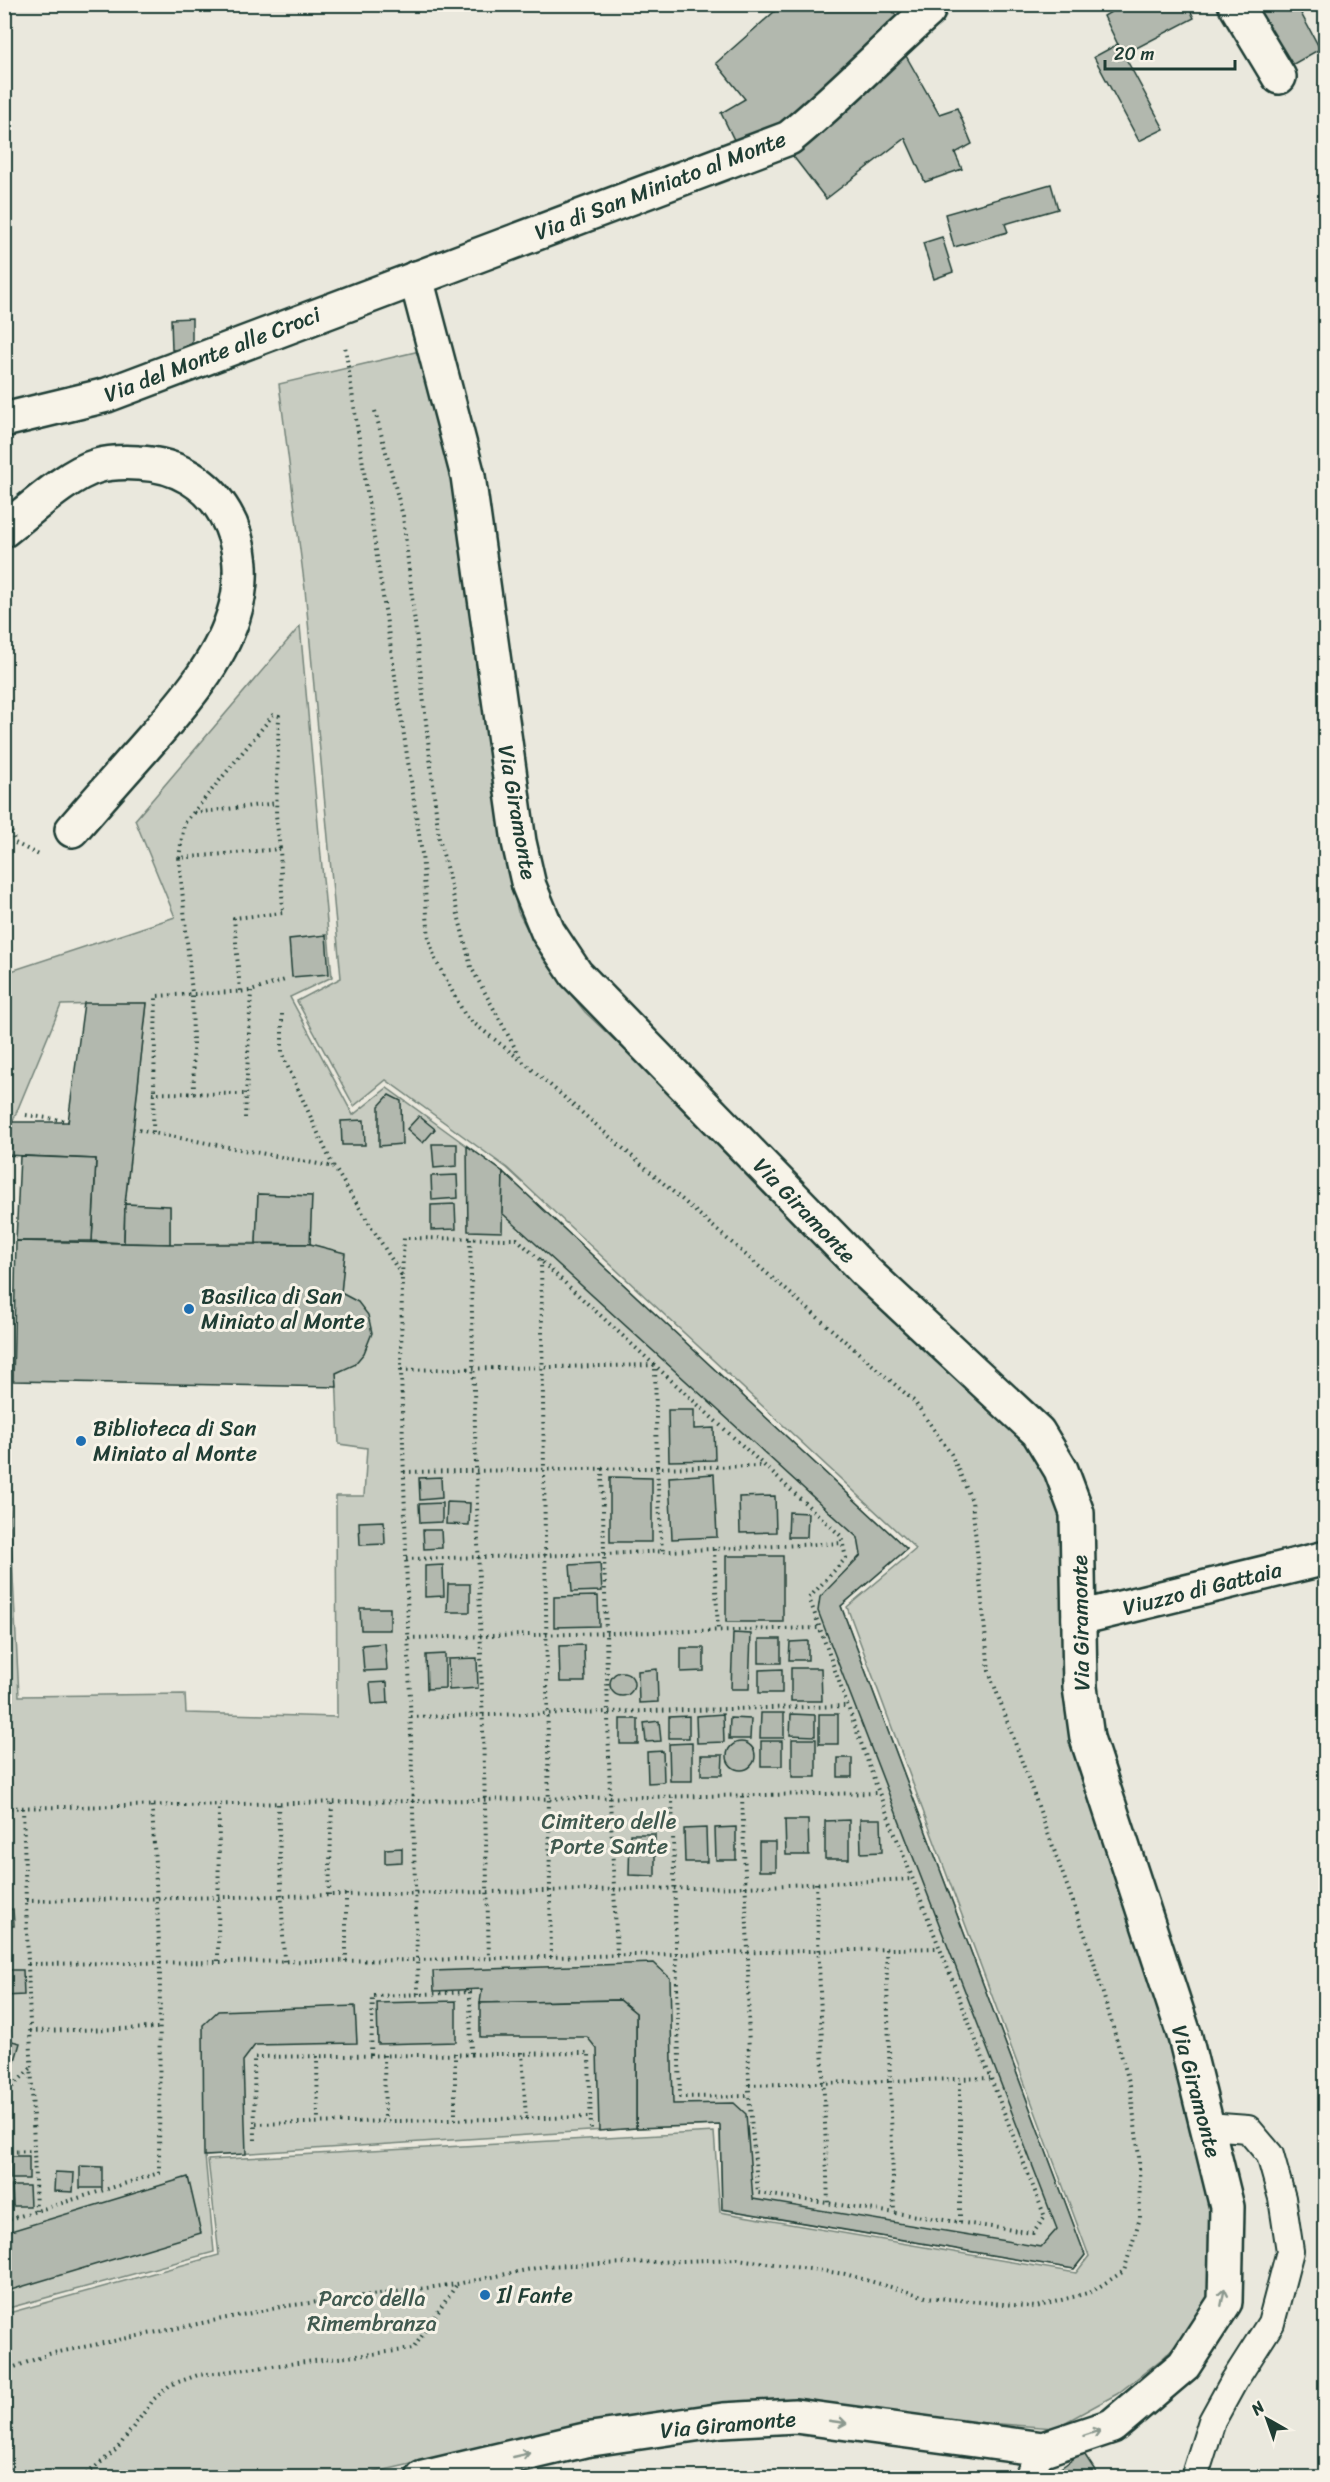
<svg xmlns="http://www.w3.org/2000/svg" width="1330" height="2482" viewBox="0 0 1330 2482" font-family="Sriracha,sans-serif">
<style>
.green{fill:#c8ccc1;stroke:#74847a;stroke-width:1.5}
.building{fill:#b2b8ae;stroke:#1f3d34;stroke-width:1.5}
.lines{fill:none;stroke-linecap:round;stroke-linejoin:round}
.lane-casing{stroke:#1f3d34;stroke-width:30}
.street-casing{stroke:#1f3d34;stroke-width:38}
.path{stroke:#1f3d34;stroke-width:4;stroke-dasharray:1.5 4.5;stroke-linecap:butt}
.lane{stroke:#f7f3e8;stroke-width:26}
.street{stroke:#f7f3e8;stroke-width:33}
.oneway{stroke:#8b988e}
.poi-dot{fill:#1f6fb2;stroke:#f7f3e8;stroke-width:2}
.labels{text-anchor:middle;stroke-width:6;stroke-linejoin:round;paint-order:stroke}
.street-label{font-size:22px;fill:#1f3d34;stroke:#f7f3e8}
.poi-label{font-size:22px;fill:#1f3d34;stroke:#f7f3e8;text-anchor:start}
.park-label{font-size:22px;fill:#415a50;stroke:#f7f3e8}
</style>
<rect width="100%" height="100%" fill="#eae8dd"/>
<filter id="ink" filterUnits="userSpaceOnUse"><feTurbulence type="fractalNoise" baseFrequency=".0167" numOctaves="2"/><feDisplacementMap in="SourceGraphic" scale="12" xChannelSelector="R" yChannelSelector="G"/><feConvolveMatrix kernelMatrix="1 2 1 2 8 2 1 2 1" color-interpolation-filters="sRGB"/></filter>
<g filter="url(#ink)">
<g class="green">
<polygon points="424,350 451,473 505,857 518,912 544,960 585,1012 949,1359 1014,1428 1047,1476 1065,1517 1069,1557 1061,1666 1071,1744 1093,1810 1142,1940 1209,2173 1220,2238 1213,2296 1195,2327 1163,2358 1117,2394 1055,2428 765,2407 617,2417 354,2477 5,2478 5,2314 219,2255 208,2160 714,2132 720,2212 1076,2273 1089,2256 847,1607 916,1549 507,1168 386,1080 354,1106 297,1001 341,978 305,589 279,384"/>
<path d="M300 626 332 977 290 997 353 1115 387 1088 503 1172 907 1549 841 1606 1085 2255 1074 2269 722 2209 720 2125 636 2128 205 2156 214 2252 5 2309V1498H9L19 1696 185 1694 186 1713 337 1717 336 1496H364L367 1448 339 1444 336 1373C359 1362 363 1356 371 1333L358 1302 341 1293 344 1253 310 1244 311 1196 258 1194 256 1243 170 1244V1207L125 1204 147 1003 61 1005 12 1123 5 1122V973L175 917 135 820Z"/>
</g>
<g class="building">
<polygon points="783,4 887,4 899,19 836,73 827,93 769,138 738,148 721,113 745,99 716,63"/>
<polygon points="1108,4 1187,4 1194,18 1123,55 1104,16 1111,12"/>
<polygon points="1243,4 1296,4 1320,49 1283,70"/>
<polygon points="1118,44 1164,129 1139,141 1094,57"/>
<polygon points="901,47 939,114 957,108 972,144 955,153 962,169 925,182 905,138 826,199 786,147"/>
<polygon points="1051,184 1058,209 1005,224 1008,232 954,247 945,214"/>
<polygon points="942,237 953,272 934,279 923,243"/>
<polygon points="192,318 192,349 172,350 171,319"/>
<polygon points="326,935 329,974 292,977 289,939"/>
<polygon points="84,1003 147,1003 125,1204 124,1243 92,1241 96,1159 4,1155 4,1122 68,1122"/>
<polygon points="389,1095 401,1101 402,1144 379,1146 379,1106"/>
<polygon points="419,1116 435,1129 423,1143 407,1129"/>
<polygon points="364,1120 365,1145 342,1145 341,1121"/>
<polygon points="432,1144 457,1144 457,1166 434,1168"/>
<polygon points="467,1146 503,1172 502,1232 468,1231"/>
<polygon points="20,1156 96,1159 92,1241 16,1241"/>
<polygon points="503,1172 907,1549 841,1606 1085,2255 1074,2269 722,2209 720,2125 636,2128 636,2013 620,2000 480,2003 482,1989 434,1991 433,1971 654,1963 670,1978 673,2104 734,2103 746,2114 753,2199 1041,2247 1057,2229 818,1611 820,1597 861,1555 858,1538 502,1213"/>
<polygon points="457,1175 458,1198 432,1200 431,1176"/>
<polygon points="258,1194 312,1196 310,1244 256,1243"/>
<polygon points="125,1204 170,1206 170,1244 124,1243"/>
<polygon points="455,1204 456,1229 431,1230 431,1205"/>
<polygon points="16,1241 170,1244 310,1244 345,1253 341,1293 358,1302 368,1315 372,1333 364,1353 354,1365 336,1373 337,1387 13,1381"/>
<polygon points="668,1410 694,1410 694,1429 714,1428 715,1460 669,1461"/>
<polygon points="714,1474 717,1537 672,1539 669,1477"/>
<polygon points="441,1477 442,1498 420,1500 419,1478"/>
<polygon points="610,1477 652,1478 652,1542 610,1542"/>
<polygon points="775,1496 776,1532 740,1533 739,1497"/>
<polygon points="447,1502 470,1503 469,1525 446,1524"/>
<polygon points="442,1503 442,1522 420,1523 419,1504"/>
<polygon points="789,1512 808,1513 807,1537 788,1537"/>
<polygon points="384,1521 385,1544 360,1545 359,1522"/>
<polygon points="423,1530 441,1530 442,1548 424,1549"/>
<rect x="726" y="1556" width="57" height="66"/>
<polygon points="600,1563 602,1591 572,1592 570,1565"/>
<polygon points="443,1565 444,1596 425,1597 425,1566"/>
<polygon points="448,1584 470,1584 470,1612 447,1612"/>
<polygon points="598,1596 599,1626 554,1627 554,1597"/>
<polygon points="360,1608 390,1608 390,1630 361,1630"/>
<polygon points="733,1633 751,1634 749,1689 731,1689"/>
<rect x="759" y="1639" width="22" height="24"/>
<polygon points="808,1641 808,1660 789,1660 790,1642"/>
<polygon points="385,1643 387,1670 364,1671 362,1645"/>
<polygon points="584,1645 585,1682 560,1682 559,1646"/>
<polygon points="681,1648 704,1648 704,1671 681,1672"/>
<polygon points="445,1654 445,1688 427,1689 426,1655"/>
<polygon points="477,1658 478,1688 449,1690 448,1659"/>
<polygon points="791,1668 821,1668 822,1701 791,1701"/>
<polygon points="657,1669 658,1702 639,1703 638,1671"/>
<polygon points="782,1669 782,1693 759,1693 759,1670"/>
<circle cx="622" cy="1684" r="12"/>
<polygon points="387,1682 388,1703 372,1704 370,1683"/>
<polygon points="761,1713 784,1713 784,1738 760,1738"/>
<polygon points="723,1714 724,1742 697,1743 696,1716"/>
<polygon points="791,1714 815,1715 815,1736 790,1735"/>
<rect x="819" y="1714" width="19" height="30"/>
<polygon points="689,1716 689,1738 669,1738 669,1717"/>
<polygon points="730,1718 751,1719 750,1739 729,1739"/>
<rect x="620" y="1719" width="18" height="25"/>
<polygon points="659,1721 661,1741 646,1742 644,1723"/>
<rect x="792" y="1739" width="24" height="38"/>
<rect x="761" y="1741" width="21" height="25"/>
<circle cx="741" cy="1756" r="14"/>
<polygon points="692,1743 692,1781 670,1781 669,1744"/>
<polygon points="663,1751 664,1782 648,1783 647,1752"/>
<polygon points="701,1755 723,1755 722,1775 701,1775"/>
<rect x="838" y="1758" width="14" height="19"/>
<polygon points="860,1819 881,1819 882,1852 861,1853"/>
<polygon points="785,1820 808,1820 809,1855 786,1855"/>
<polygon points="849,1820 849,1859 825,1859 825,1821"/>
<polygon points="736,1827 736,1860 716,1860 715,1828"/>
<polygon points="706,1828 707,1862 685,1862 684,1829"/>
<polygon points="630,1834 655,1834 655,1876 629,1875"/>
<rect x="759" y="1842" width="17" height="29"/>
<polygon points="402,1848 402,1862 385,1863 385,1849"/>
<polygon points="13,1909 14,1926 4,1926 4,1910"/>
<polygon points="4,1970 23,1970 24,1995 4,1996"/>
<polygon points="620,2000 636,2013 636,2128 599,2131 597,2049 587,2037 480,2037 480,2003"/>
<polygon points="456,2001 456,2042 378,2044 377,2003"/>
<polygon points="355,2006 357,2043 255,2045 243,2061 246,2154 204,2156 203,2025 218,2011"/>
<polygon points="4,2039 20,2043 14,2064 4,2061"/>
<rect x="11" y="2156" width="18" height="23"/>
<polygon points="80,2166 102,2167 102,2188 80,2188"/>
<polygon points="55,2172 74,2173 73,2192 54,2191"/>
<polygon points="188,2177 201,2233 4,2292 4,2233"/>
<polygon points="4,2186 7,2186 8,2215 4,2215"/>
<polygon points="12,2186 29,2186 30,2206 13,2206"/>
<polygon points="1083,2452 1100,2478 1052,2478 1051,2475"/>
</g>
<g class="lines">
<g class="lane-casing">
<g id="lane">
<polyline points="1027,2478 1043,2449"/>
<polyline points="1194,2478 1212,2421 1234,2381 1271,2323 1290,2251 1282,2198 1270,2155 1248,2129 1207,2126"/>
</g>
</g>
<g class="street-casing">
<g id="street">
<polyline points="1235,4 1279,77"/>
<polyline points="416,278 468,476 519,842 529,886 548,932 576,974 865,1271 1038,1432 1061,1470 1077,1513 1080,1687 1087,1738 1185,2037 1227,2207 1225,2302 1184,2365 1112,2426 1043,2449 795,2416 723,2420 585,2440 423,2478"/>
<path d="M4 420 107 395 789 138C838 98 881 53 928 11L925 4"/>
<path d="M4 530C29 511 68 474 97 466 111 462 123 462 138 463 220 466 257 544 233 617 217 667 177 710 144 748 120 775 96 802 72 830"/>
<polyline points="1079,1618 1326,1558"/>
</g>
</g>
<g class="path">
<polyline points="375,411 403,516 439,838 471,967 520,1057"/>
<polyline points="4,809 15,843 41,856"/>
<polyline points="194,813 277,803"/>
<polyline points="179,858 184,824 273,715 279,716 276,815 280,849"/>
<polyline points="282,1014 282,1054 333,1166"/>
<polyline points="152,1093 246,1094"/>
<polyline points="194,1093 192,993 179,858 280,849 283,913 234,918 240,991"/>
<polyline points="26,1115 69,1121"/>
<polyline points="245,1118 251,991"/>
<polyline points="133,1129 334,1167 402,1276 401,1370 418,1994"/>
<polyline points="153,1132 156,996 251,991 285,980"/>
<polyline points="470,1239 489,1958"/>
<polyline points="541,1260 551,1957"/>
<polyline points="402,1276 404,1238 517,1239 841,1536 846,1558 809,1598 879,1793 1045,2217 1033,2233 758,2193 749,2096 680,2097 672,1797"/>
<polyline points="401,1370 655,1365 657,1467 662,1551"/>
<polyline points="602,1468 610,1798 617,1955"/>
<polyline points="404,1472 763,1466"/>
<polyline points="714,1549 718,1630"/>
<polyline points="406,1559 604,1554 843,1543"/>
<polyline points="408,1638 819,1628"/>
<polyline points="411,1717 847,1706"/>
<polyline points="742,1796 748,1952 749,2096"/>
<polyline points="278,1804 284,1962"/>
<polyline points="4,1808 879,1793"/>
<polyline points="23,1808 36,2211"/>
<polyline points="816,1883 828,2203"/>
<polyline points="346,1894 346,1961"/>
<polyline points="329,1895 332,1803"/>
<polyline points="26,1901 745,1887 912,1879"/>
<polyline points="886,1949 894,2213"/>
<polyline points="218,1961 219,1805"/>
<polyline points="28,1964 417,1960 939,1948"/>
<polyline points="30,2031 159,2028"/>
<polyline points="522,2052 526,2119"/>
<polyline points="371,2055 373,1996 470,1992 471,2053"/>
<polyline points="384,2055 385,2121"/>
<polyline points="317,2056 318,2122"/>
<polyline points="749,2085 990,2078"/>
<polyline points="4,2095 31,2068"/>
<polyline points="455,2120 455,2053"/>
<polyline points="256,2124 591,2117"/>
<polyline points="255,2140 254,2057 589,2053 591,2130"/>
<polyline points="4,2152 34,2151"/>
<polyline points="4,2221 159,2173 160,1962 152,1806"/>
<polyline points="960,2222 960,2080"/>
<polyline points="4,2371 49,2354 286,2306 457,2284 546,2266 738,2259 845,2274 926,2297 1036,2307 1091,2292 1124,2271 1140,2218 1139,2157 1130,2085 1089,1946 989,1671 972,1501 951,1454 914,1401 527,1065 466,1017 435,959 429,939 422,854 345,346"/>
<polyline points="82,2478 117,2449 154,2399 170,2385 198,2375 413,2349 457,2284"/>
</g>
<use href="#lane" class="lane"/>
<use href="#street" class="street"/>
</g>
<defs><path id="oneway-shaft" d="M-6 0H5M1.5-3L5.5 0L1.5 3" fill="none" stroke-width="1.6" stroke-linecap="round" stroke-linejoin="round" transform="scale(1.5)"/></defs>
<g class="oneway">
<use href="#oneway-shaft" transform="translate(1223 2297) rotate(-79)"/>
<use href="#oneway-shaft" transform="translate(838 2422) rotate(8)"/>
<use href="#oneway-shaft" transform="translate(1092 2433) rotate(-18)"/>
<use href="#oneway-shaft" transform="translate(521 2455) rotate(-13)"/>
</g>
</g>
<g class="poi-dot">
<circle cx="189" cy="1309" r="6"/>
<circle cx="81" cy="1441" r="6"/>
<circle cx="485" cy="2295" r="6"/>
</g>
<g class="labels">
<g class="street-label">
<text transform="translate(660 185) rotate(-21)" y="8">Via di San Miniato al Monte</text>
<text transform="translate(212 354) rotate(-21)" y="8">Via del Monte alle Croci</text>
<text transform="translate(518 812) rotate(80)" y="8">Via Giramonte</text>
<text transform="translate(805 1210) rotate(46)" y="8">Via Giramonte</text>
<text transform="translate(1202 1588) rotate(-14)" y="8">Viuzzo di Gattaia</text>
<text transform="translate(1080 1623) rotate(-91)" y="8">Via Giramonte</text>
<text transform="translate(1197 2091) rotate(75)" y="8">Via Giramonte</text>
<text transform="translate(728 2424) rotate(-5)" y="8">Via Giramonte</text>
</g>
<g class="poi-label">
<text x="201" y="1304">Basilica di San<tspan x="201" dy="25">Miniato al Monte</tspan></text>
<text x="93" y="1436">Biblioteca di San<tspan x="93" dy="25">Miniato al Monte</tspan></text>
<text x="497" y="2303">Il Fante</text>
</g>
<g class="park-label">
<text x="609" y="1829">Cimitero delle<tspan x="609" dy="25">Porte Sante</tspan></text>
<text x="372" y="2306">Parco della<tspan x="372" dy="25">Rimembranza</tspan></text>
</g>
</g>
<rect width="1330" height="2482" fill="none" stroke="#f7f3e8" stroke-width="24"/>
<rect x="12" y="12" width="1306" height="2458" fill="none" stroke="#1f3d34" stroke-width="2" filter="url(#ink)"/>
<g transform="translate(1267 2419) rotate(320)" stroke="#f7f3e8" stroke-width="4.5" paint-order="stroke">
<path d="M0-4.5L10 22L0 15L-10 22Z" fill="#1f3d34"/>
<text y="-9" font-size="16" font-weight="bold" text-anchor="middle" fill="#1f3d34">N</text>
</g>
<path d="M1105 60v9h130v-9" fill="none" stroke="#1f3d34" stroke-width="3"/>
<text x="1114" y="60" font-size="18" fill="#1f3d34" stroke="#f7f3e8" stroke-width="4.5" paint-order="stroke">20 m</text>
</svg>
